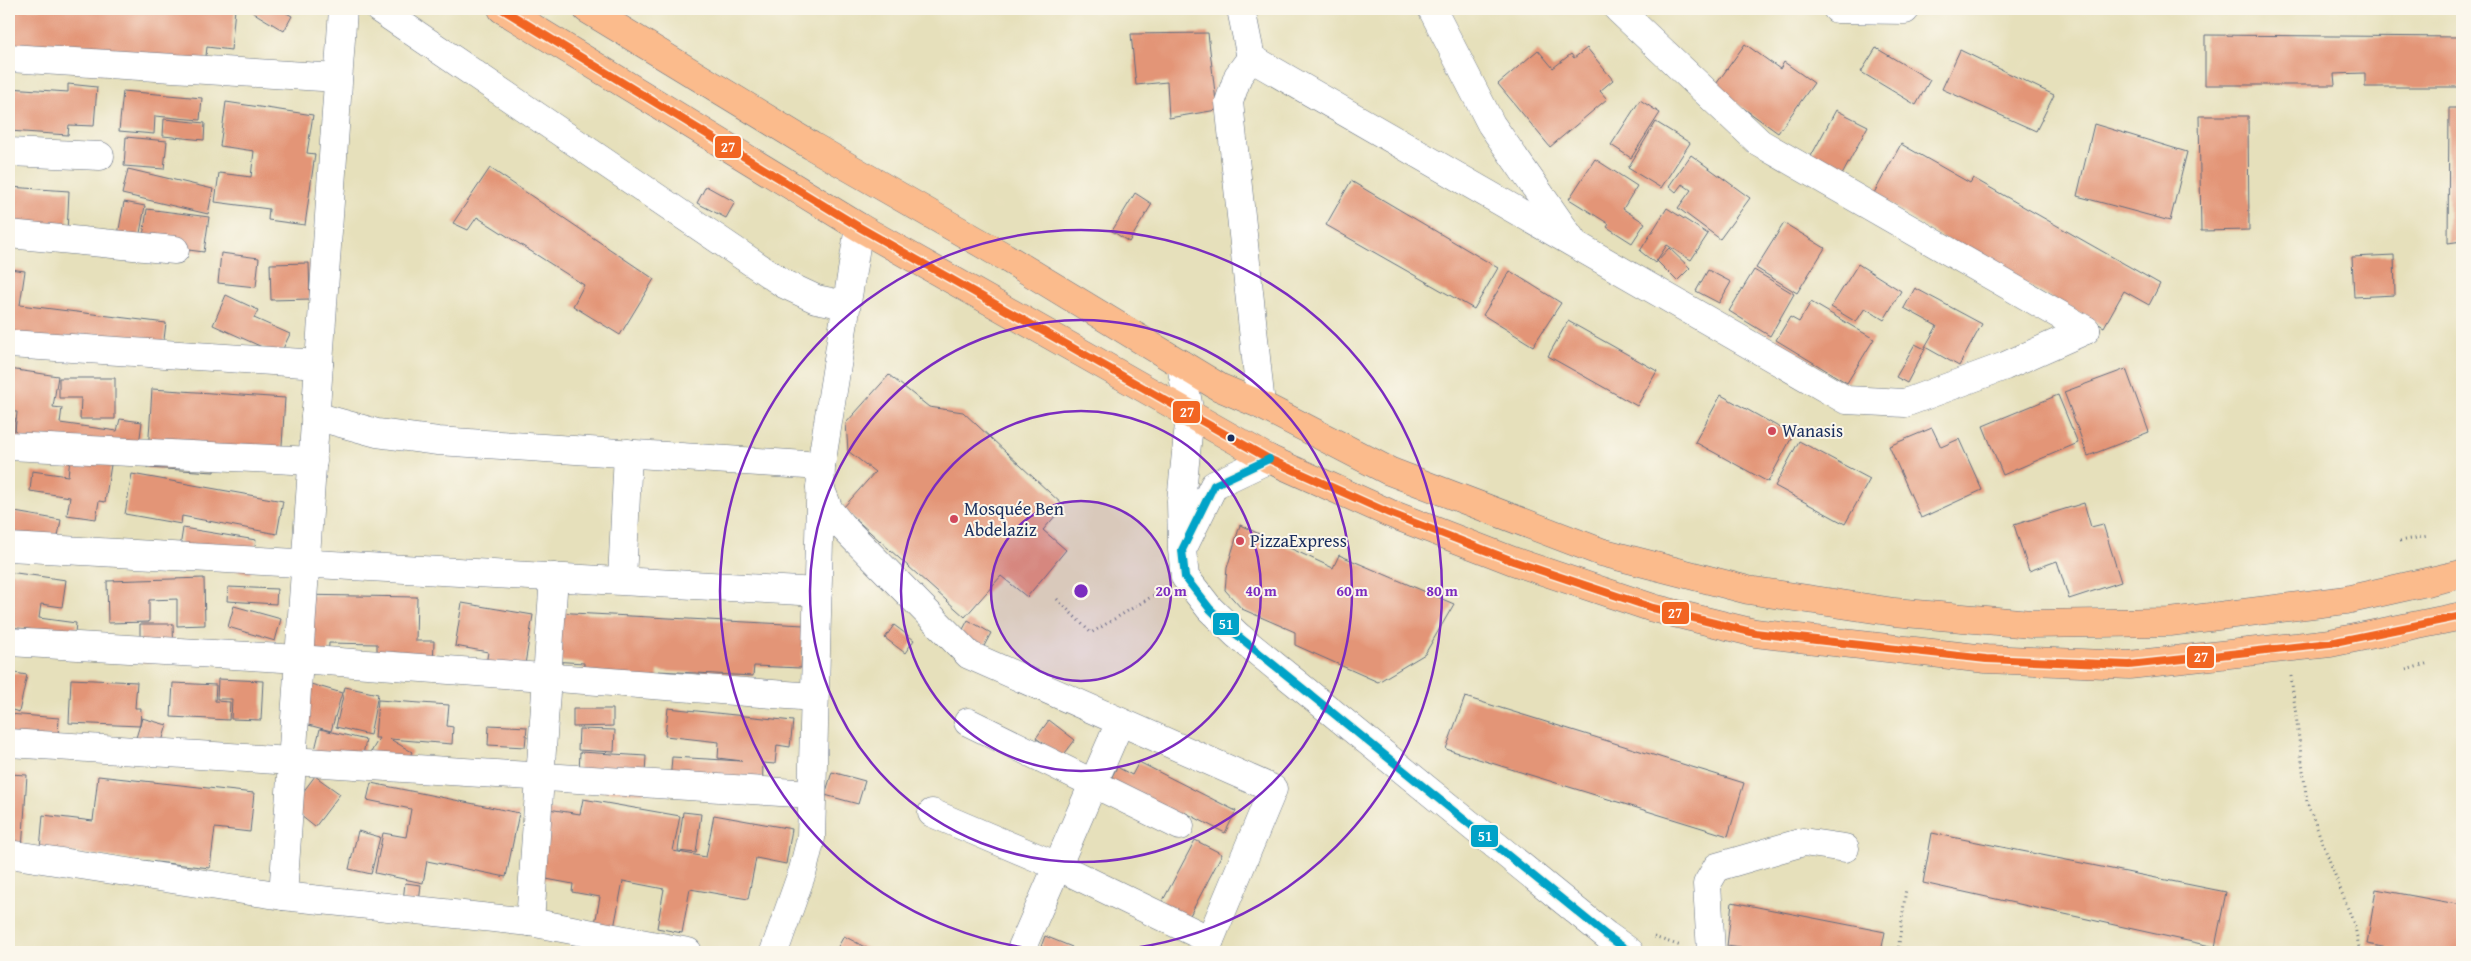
<svg xmlns="http://www.w3.org/2000/svg" width="2471" height="961" viewBox="0 0 2471 961" font-family="'Gentium Book Plus',serif">
<style>
.building{fill:#e39577}
.lines{fill:none;stroke-linecap:round;stroke-linejoin:round}
.minor-casing{stroke:#626d7f;stroke-width:29}
.major-casing{stroke:#626d7f;stroke-width:29}
.path{stroke:#626d7f;stroke-width:3;stroke-dasharray:1 4;stroke-linecap:butt}
.minor{stroke:#fff;stroke-width:28}
.major{stroke:#fbbb8c;stroke-width:28}
.bus-1-casing{stroke:#fbf7ec;stroke-width:11}
.bus-2-casing{stroke:#fbf7ec;stroke-width:11}
.bus-1{stroke:#f26522;stroke-width:8}
.bus-2{stroke:#01a3c8;stroke-width:8}
.ring{fill:none;stroke:#7b2cbf;stroke-width:2.5}
.poi-dot{fill:#d1495b;stroke:#fbf7ec;stroke-width:2}
.bus-dot{fill:#1b2f5e;stroke:#fbf7ec;stroke-width:2}
.labels{text-anchor:middle;stroke-width:4;stroke-linejoin:round;paint-order:stroke}
.poi-label{font-size:18px;fill:#1b2f5e;stroke:#fbf7ec;text-anchor:start}
.centre{fill:#7b2cbf;stroke:#fbf7ec;stroke-width:2.5}
.ring-label{font-size:15px;text-anchor:middle;font-weight:bold;fill:#7b2cbf;stroke:#fbf7ec;stroke-width:4;stroke-linejoin:round;paint-order:stroke}
.line-badge{stroke:#fbf7ec;stroke-width:2}
.badge-label{font-size:14px;text-anchor:middle;font-weight:bold;fill:#fff}
</style>
<rect width="100%" height="100%" fill="#fbf7ec"/>
<filter id="ink" filterUnits="userSpaceOnUse"><feTurbulence type="fractalNoise" baseFrequency=".02" numOctaves="2"/><feDisplacementMap in="SourceGraphic" scale="10" xChannelSelector="R" yChannelSelector="G"/><feConvolveMatrix kernelMatrix="1 2 1 2 8 2 1 2 1" color-interpolation-filters="sRGB"/></filter>
<filter id="wash" filterUnits="userSpaceOnUse"><feTurbulence type="fractalNoise" baseFrequency=".0096" numOctaves="4" result="noise"/><feDisplacementMap in="SourceGraphic" scale="20" xChannelSelector="R" yChannelSelector="G"/><feGaussianBlur stdDeviation="1.12" result="paint"/><feColorMatrix in="noise" values="0 0 0 0 0 0 0 0 0 0 0 0 0 0 0 0 0 1.4 0 .05"/><feComposite in="paint" operator="in"/></filter>
<g filter="url(#wash)">
<rect width="100%" height="100%" fill="#e6e0bb"/>
<g id="blocks">
<g class="building">
<polygon points="9,9 235,9 231,50 207,47 203,83 9,64"/>
<polygon points="250,9 279,9 292,16 284,31 249,10"/>
<polygon points="1208,33 1217,110 1169,118 1167,82 1136,85 1131,34"/>
<polygon points="2205,35 2462,37 2462,87 2365,87 2365,73 2334,74 2335,85 2205,85"/>
<polygon points="1745,44 1780,69 1784,62 1814,83 1778,133 1714,87"/>
<polygon points="1587,48 1613,80 1600,91 1607,99 1550,147 1498,84 1538,50 1553,68 1571,54 1574,58"/>
<polygon points="1876,48 1930,80 1916,105 1861,72"/>
<polygon points="1960,50 2054,95 2036,131 1942,89"/>
<polygon points="68,84 97,87 94,126 69,125 68,135 9,131 9,88 68,92"/>
<polygon points="123,91 202,98 200,120 155,116 154,134 119,131"/>
<polygon points="1640,100 1660,113 1631,158 1611,145"/>
<polygon points="226,102 313,115 307,153 315,154 305,225 268,220 269,209 215,202 219,173 251,177 254,151 220,146"/>
<polygon points="2449,108 2462,108 2462,241 2448,243"/>
<polygon points="1836,110 1868,126 1842,175 1810,158"/>
<polygon points="2199,116 2248,116 2249,230 2201,231"/>
<polygon points="164,119 205,123 204,140 163,136"/>
<polygon points="1656,122 1690,143 1661,188 1628,168"/>
<polygon points="2094,124 2187,152 2170,221 2077,196"/>
<polygon points="126,137 167,141 164,169 124,166"/>
<polygon points="1901,144 1970,183 1973,178 2160,284 2149,305 2124,291 2104,327 1935,233 1874,193"/>
<polygon points="1691,155 1750,198 1720,239 1678,208 1691,190 1682,184 1676,192 1669,186"/>
<polygon points="1595,159 1637,186 1623,209 1645,223 1632,243 1607,227 1609,224 1569,199"/>
<polygon points="490,168 654,279 620,335 573,306 584,285 477,217 468,230 453,223"/>
<polygon points="128,169 213,189 208,214 122,194"/>
<polygon points="1351,181 1498,268 1474,309 1326,225"/>
<polygon points="706,186 735,202 726,218 697,203"/>
<polygon points="9,187 69,191 67,233 9,230"/>
<polygon points="1135,193 1152,204 1129,242 1112,231"/>
<polygon points="124,202 145,206 138,244 117,240"/>
<polygon points="1667,208 1708,234 1691,260 1667,245 1655,263 1640,251"/>
<polygon points="147,209 209,217 204,252 142,244"/>
<polygon points="1784,223 1825,248 1797,293 1756,268"/>
<polygon points="1669,248 1690,268 1677,281 1657,261"/>
<polygon points="221,253 259,258 256,287 218,283"/>
<polygon points="2394,255 2395,295 2354,297 2352,257"/>
<polygon points="309,263 310,299 271,300 270,264"/>
<polygon points="1858,264 1901,291 1884,320 1865,308 1856,322 1831,307"/>
<polygon points="9,269 25,271 20,305 166,323 162,356 9,337"/>
<polygon points="1708,270 1731,282 1719,303 1696,291"/>
<polygon points="1754,270 1794,294 1770,336 1729,311"/>
<polygon points="1510,271 1561,303 1533,346 1483,315"/>
<polygon points="1915,288 1982,324 1959,366 1925,347 1937,326 1904,308"/>
<polygon points="226,295 258,310 254,318 290,334 280,355 213,325"/>
<polygon points="1811,302 1874,339 1847,383 1776,340 1790,317 1799,322"/>
<polygon points="1568,321 1657,371 1637,406 1548,356"/>
<polygon points="1915,344 1925,349 1907,383 1896,377"/>
<polygon points="9,369 58,376 53,407 62,408 60,423 117,431 120,419 142,422 138,452 9,442 9,418 15,418 15,431 17,412 9,411"/>
<polygon points="2126,369 2149,432 2088,456 2064,392"/>
<polygon points="889,375 929,407 963,412 1064,506 1043,530 1066,550 1027,597 1001,576 965,617 843,508 875,472 848,451 846,423"/>
<polygon points="59,378 115,378 115,419 80,419 81,398 59,398"/>
<polygon points="152,389 285,398 281,461 215,457 214,472 147,468"/>
<polygon points="1721,395 1793,435 1768,482 1695,442"/>
<polygon points="2058,395 2078,443 2003,475 1983,426"/>
<polygon points="1932,428 1941,447 1959,439 1982,490 1921,518 1889,446"/>
<polygon points="1799,441 1870,479 1845,524 1775,486"/>
<polygon points="70,459 111,465 105,502 99,501 96,519 67,515 70,497 30,491 32,471 68,476"/>
<polygon points="132,474 283,501 277,534 182,516 181,524 125,514"/>
<polygon points="2084,503 2091,527 2103,524 2121,582 2069,599 2057,561 2029,571 2014,525"/>
<polygon points="9,511 61,520 56,547 9,540"/>
<polygon points="1240,525 1333,568 1339,555 1454,604 1425,654 1378,682 1295,645 1295,632 1242,609 1225,590 1227,568"/>
<polygon points="183,528 256,540 250,574 179,554"/>
<polygon points="9,572 66,580 62,607 41,604 39,618 76,623 73,652 36,630 9,627"/>
<polygon points="204,578 205,625 177,626 177,599 149,600 149,622 108,623 107,581"/>
<polygon points="228,587 277,589 276,604 227,601"/>
<polygon points="298,595 417,597 416,641 434,641 433,668 377,667 377,644 329,643 328,660 297,659"/>
<polygon points="462,603 533,615 521,689 483,682 488,652 455,646"/>
<polygon points="234,606 281,619 275,641 228,627"/>
<polygon points="553,612 804,625 801,668 754,666 753,676 658,671 657,695 583,691 584,663 551,661"/>
<polygon points="968,620 991,633 983,648 960,635"/>
<polygon points="140,624 173,624 174,662 140,662"/>
<polygon points="894,625 914,640 905,653 885,638"/>
<polygon points="9,672 27,675 19,712 9,709"/>
<polygon points="71,679 137,682 135,708 141,708 140,726 69,723"/>
<polygon points="218,679 263,681 261,720 231,719 232,699 217,699"/>
<polygon points="297,680 342,693 331,731 286,719"/>
<polygon points="173,683 216,685 215,701 230,702 229,720 171,717"/>
<polygon points="345,687 378,694 370,735 336,727"/>
<polygon points="1465,697 1744,783 1728,836 1446,749"/>
<polygon points="378,700 449,705 447,726 453,727 452,744 390,739 412,752 401,772 370,754 379,738 375,738"/>
<polygon points="668,708 793,721 790,747 777,745 775,764 763,763 762,801 670,782 672,757 742,761 718,758 719,742 665,736"/>
<polygon points="573,709 613,709 613,726 573,727"/>
<polygon points="9,714 59,718 57,755 9,752"/>
<polygon points="142,718 167,725 160,748 135,741"/>
<polygon points="1049,720 1075,740 1062,757 1036,738"/>
<polygon points="489,725 527,727 525,747 488,745"/>
<polygon points="320,729 366,740 360,769 313,758"/>
<polygon points="579,729 615,730 614,752 578,750"/>
<polygon points="580,752 646,756 644,793 578,790"/>
<polygon points="1139,762 1236,811 1225,833 1182,811 1176,824 1106,788 1117,767 1132,775"/>
<polygon points="832,772 865,781 858,804 825,795"/>
<polygon points="9,774 27,775 22,850 9,849"/>
<polygon points="98,776 254,793 250,832 215,828 210,868 40,849 43,815 93,821"/>
<polygon points="315,776 340,794 315,827 291,808"/>
<polygon points="371,783 519,813 506,877 427,861 423,883 375,873 383,833 406,837 411,809 367,800"/>
<polygon points="583,799 680,816 673,851 706,857 714,815 792,829 786,864 756,858 748,899 690,889 682,933 657,928 664,889 623,881 613,933 594,929 600,897 572,892 573,884 530,876 542,808 580,814"/>
<polygon points="683,812 701,814 696,853 678,851"/>
<polygon points="358,831 380,837 371,874 349,869"/>
<polygon points="1932,833 2226,892 2215,947 1923,883"/>
<polygon points="1195,840 1222,854 1187,921 1160,906"/>
<polygon points="405,883 421,885 419,903 403,901"/>
<polygon points="2376,889 2462,905 2462,952 2408,952 2367,944"/>
<polygon points="1732,902 1885,932 1881,952 1767,952 1727,946"/>
<polygon points="844,936 874,952 835,952"/>
<polygon points="1045,936 1072,947 1070,952 1039,952"/>
</g>
</g>
</g>
<g filter="url(#ink)">
<use href="#blocks" fill-opacity="0" stroke="#626d7f" stroke-width="1"/>
<g class="lines">
<g class="minor-casing">
<g id="minor">
<polyline points="379,9 784,284 816,299 846,305"/>
<polyline points="1241,9 1251,58 1846,400 1905,403 2005,366 2086,330"/>
<polyline points="1432,9 1491,124 1572,240"/>
<polyline points="1618,9 1760,143 2086,330"/>
<polyline points="1837,9 1905,10"/>
<polyline points="9,58 338,78"/>
<polyline points="1251,58 1238,76 1229,102 1261,405"/>
<polyline points="9,152 100,156"/>
<polyline points="9,234 175,250"/>
<polyline points="9,344 319,364"/>
<polyline points="1181,364 1190,415 1181,501 1182,546"/>
<polyline points="315,416 377,433 438,441 821,466"/>
<polyline points="9,446 313,461"/>
<polyline points="1269,459 1214,485 1182,550 1185,577 1210,609 1237,635 1606,935 1630,952"/>
<polyline points="820,487 829,510 841,525 969,655 1273,789 1205,952"/>
<polyline points="9,547 818,592"/>
<polyline points="622,580 628,453"/>
<polyline points="9,642 299,659 814,697"/>
<polyline points="968,722 1180,826"/>
<polyline points="9,743 812,794"/>
<polyline points="932,813 1057,866 1210,940"/>
<polyline points="9,854 283,896 530,922 688,952"/>
<polyline points="283,896 343,9"/>
<polyline points="530,922 554,577"/>
<polyline points="774,952 803,870 811,838 821,466 859,227"/>
<polyline points="1020,952 1120,722"/>
<polyline points="1711,952 1707,884 1717,867 1803,842 1845,848"/>
</g>
</g>
<g class="major-casing">
<g id="major">
<polyline points="502,9 859,227 1269,459 1389,513 1513,561 1653,608 1755,633 1807,639 1986,659 2129,665 2330,643 2462,616"/>
<polyline points="587,9 812,146 1005,257 1219,387 1261,405 1389,471 1601,552 1748,590 1894,612 2031,624 2170,622 2346,600 2462,574"/>
</g>
</g>
<g class="path">
<polyline points="2400,541 2428,536"/>
<polyline points="1057,599 1091,633 1161,591"/>
<polyline points="2406,670 2429,663"/>
<polyline points="2291,676 2307,802 2355,927 2360,952"/>
<polyline points="1654,937 1681,946"/>
<polyline points="1898,952 1906,888"/>
</g>
<use href="#minor" class="minor"/>
<use href="#major" class="major"/>
<g class="bus-1-casing">
<polyline id="bus-1" points="502,9 859,227 1269,459 1389,513 1513,561 1653,608 1755,633 1807,639 1986,659 2129,665 2330,643 2462,616"/>
</g>
<g class="bus-2-casing">
<polyline id="bus-2" points="1269,459 1214,485 1182,550 1185,577 1210,609 1237,635 1606,935 1630,952"/>
</g>
<use href="#bus-1" class="bus-1"/>
<use href="#bus-2" class="bus-2"/>
</g>
</g>
<circle cx="1081" cy="591" r="90" fill="#7b2cbf" fill-opacity=".12"/>
<g class="ring">
<circle cx="1081" cy="591" r="90"/>
<circle cx="1081" cy="591" r="180"/>
<circle cx="1081" cy="591" r="271"/>
<circle cx="1081" cy="591" r="361"/>
</g>
<g class="poi-dot">
<circle cx="1772" cy="431" r="5"/>
<circle cx="954" cy="519" r="5"/>
<circle cx="1240" cy="541" r="5"/>
</g>
<circle class="bus-dot" cx="1231" cy="438" r="4.5"/>
<g class="labels">
<g class="poi-label">
<text x="1782" y="437">Wanasis</text>
<text x="964" y="515">Mosquée Ben<tspan x="964" dy="21">Abdelaziz</tspan></text>
<text x="1250" y="547">PizzaExpress</text>
</g>
</g>
<circle cx="1081" cy="591" r="8" class="centre"/>
<g class="ring-label">
<text x="1171" y="596">20 m</text>
<text x="1261" y="596">40 m</text>
<text x="1352" y="596">60 m</text>
<text x="1442" y="596">80 m</text>
</g>
<g class="line-badge">
<rect x="714" y="135" width="28" height="24" rx="5" fill="#f26522"/>
<rect x="1172" y="400" width="29" height="24" rx="5" fill="#f26522"/>
<rect x="1661" y="601" width="29" height="24" rx="5" fill="#f26522"/>
<rect x="1212" y="612" width="28" height="24" rx="5" fill="#01a3c8"/>
<rect x="2186" y="645" width="29" height="24" rx="5" fill="#f26522"/>
<rect x="1470" y="824" width="29" height="24" rx="5" fill="#01a3c8"/>
</g>
<g class="badge-label">
<text x="728" y="152">27</text>
<text x="1187" y="417">27</text>
<text x="1675" y="618">27</text>
<text x="1226" y="629">51</text>
<text x="2201" y="662">27</text>
<text x="1485" y="841">51</text>
</g>
<rect width="2471" height="961" fill="none" stroke="#fbf7ec" stroke-width="30"/>
</svg>
